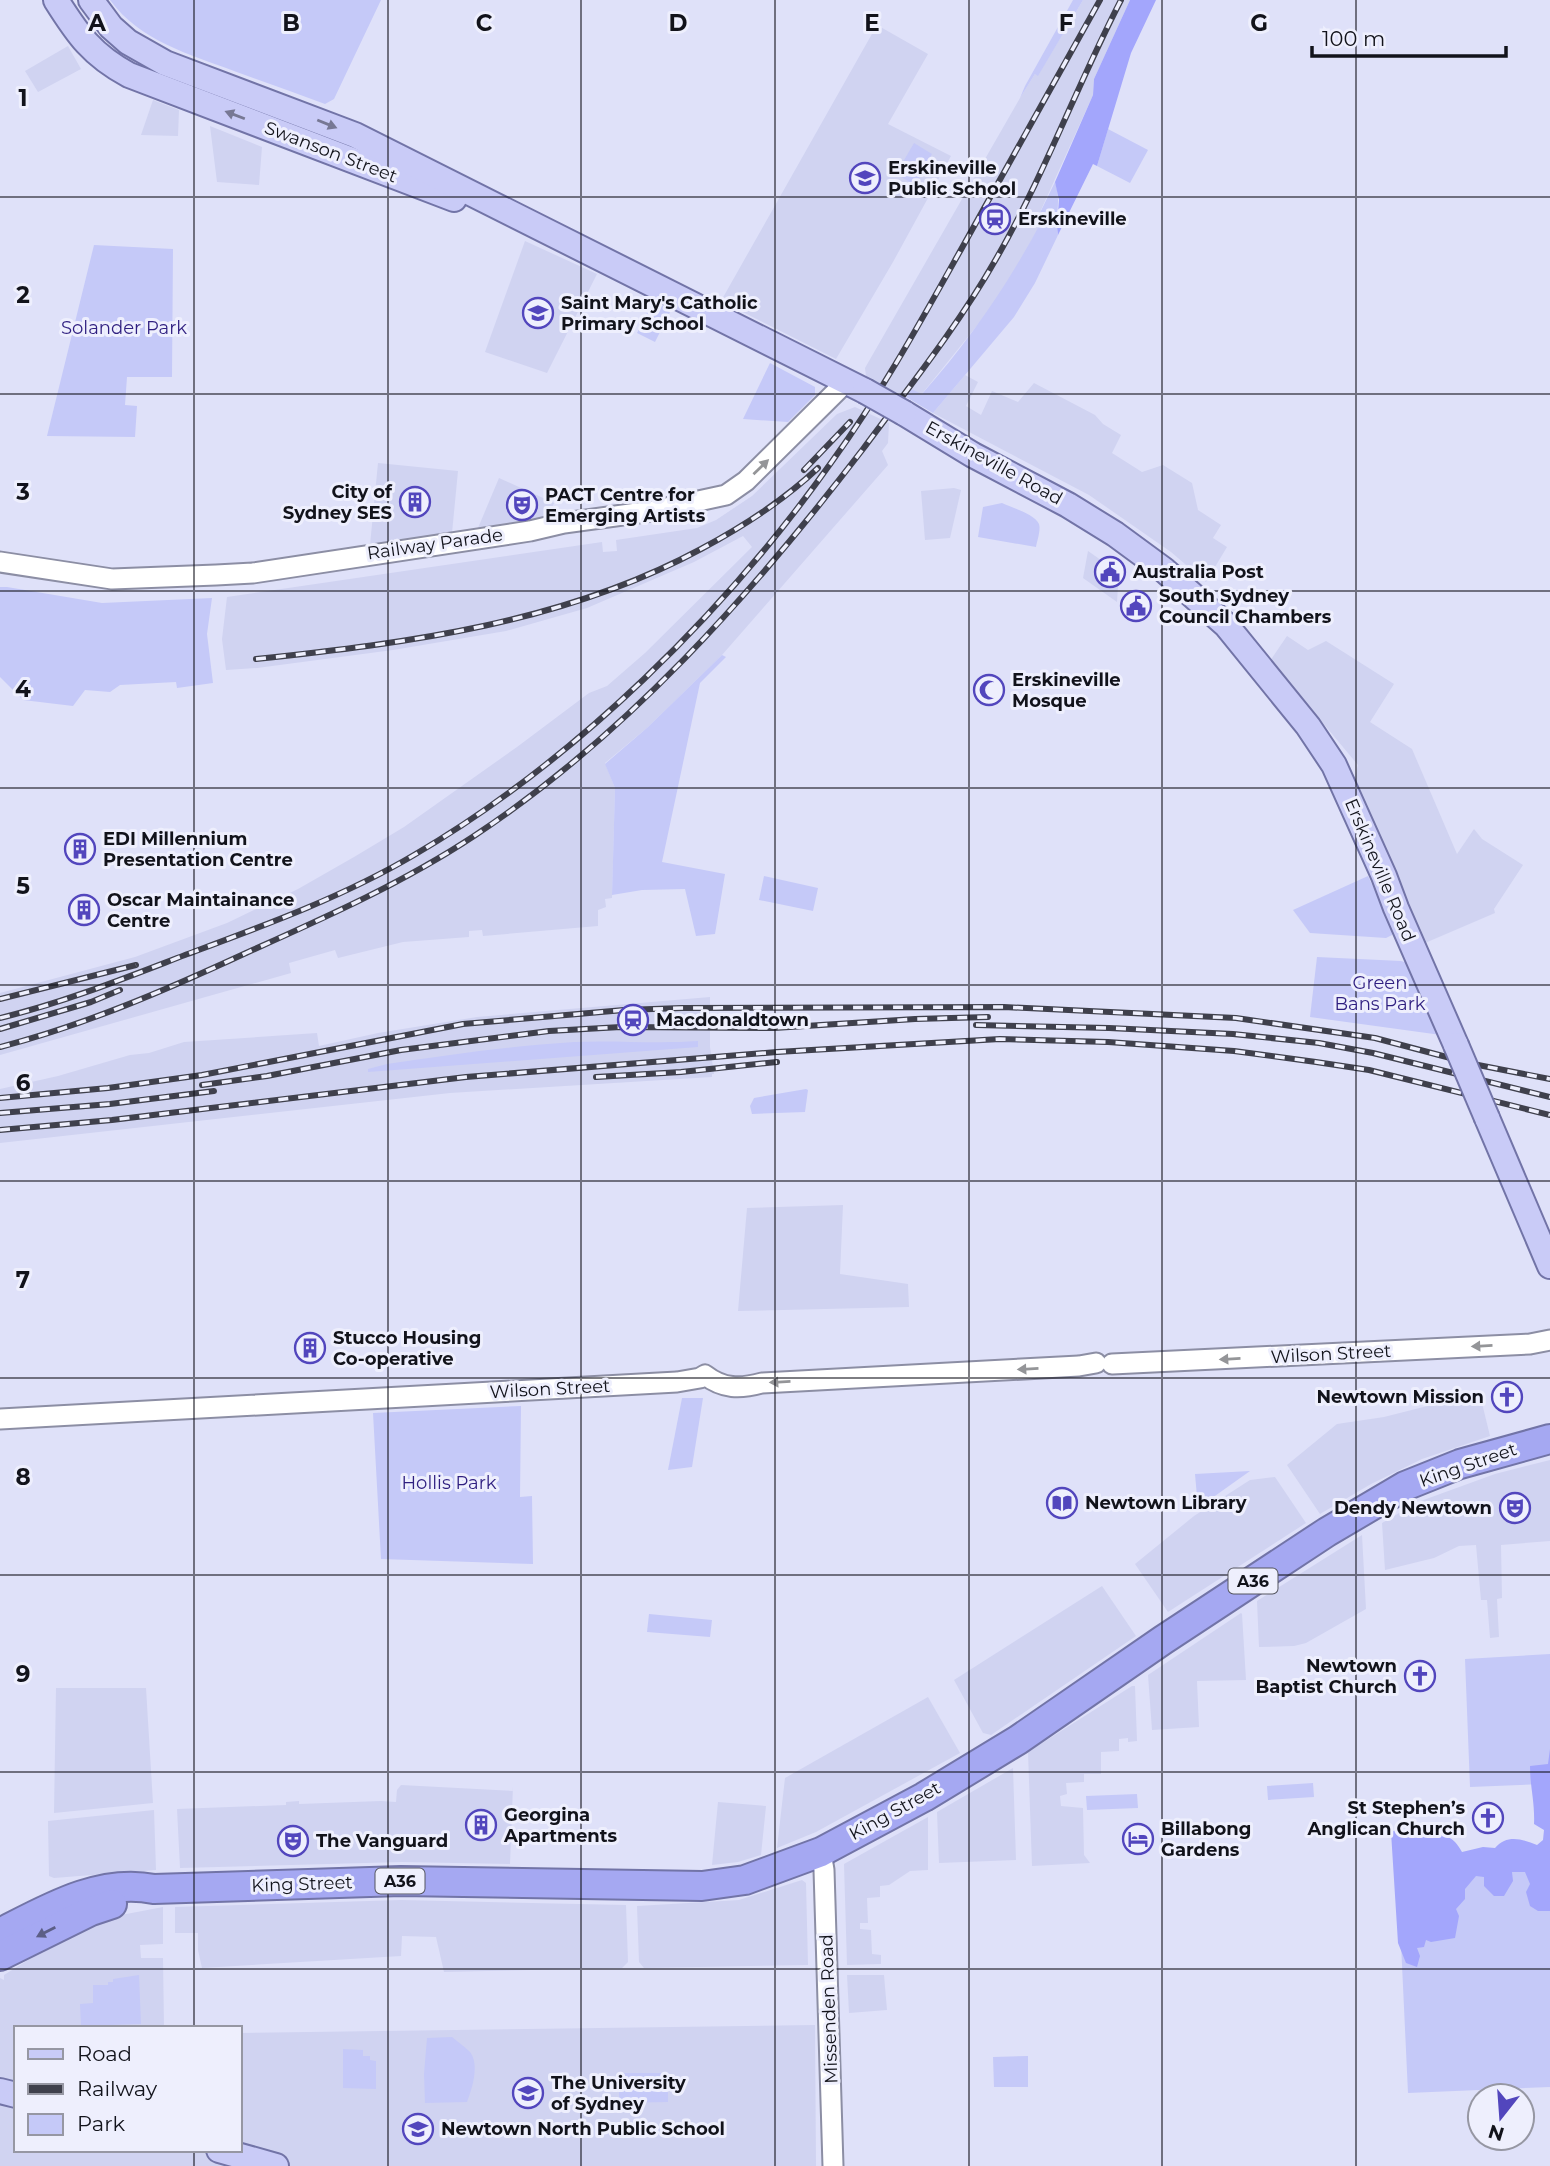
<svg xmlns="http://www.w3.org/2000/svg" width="1550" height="2166" viewBox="0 0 1550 2166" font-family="Montserrat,sans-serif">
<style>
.built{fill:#d0d3f1}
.green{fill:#c5c9f8}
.forest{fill:#a3a6fc}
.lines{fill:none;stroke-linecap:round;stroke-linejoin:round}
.minor-casing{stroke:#8c8ea4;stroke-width:23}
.major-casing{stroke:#7274a7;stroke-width:28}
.highway-casing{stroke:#7274a7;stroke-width:32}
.minor{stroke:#fff;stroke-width:19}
.major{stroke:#c9cbf7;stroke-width:24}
.highway{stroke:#a5a8f2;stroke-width:28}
.rail-casing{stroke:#3f404c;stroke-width:6}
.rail{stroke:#eeeffd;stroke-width:3.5;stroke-dasharray:10;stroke-linecap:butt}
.major-bridge-casing{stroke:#7274a7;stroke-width:28;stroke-linecap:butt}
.major-bridge{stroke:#c9cbf7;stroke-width:24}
.oneway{fill:#777894}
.oneway2{fill:#949598}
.oneway3{fill:#5c5e86}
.grid{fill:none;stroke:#12131b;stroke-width:2;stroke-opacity:0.55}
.labels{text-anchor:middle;stroke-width:6;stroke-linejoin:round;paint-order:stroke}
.shield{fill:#eeeffd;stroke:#54555f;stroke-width:2}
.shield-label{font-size:16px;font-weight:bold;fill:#12131b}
.street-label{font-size:18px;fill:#12131b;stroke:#eeeffd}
.poi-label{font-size:18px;font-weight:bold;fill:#12131b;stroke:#eeeffd;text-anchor:start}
.park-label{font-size:18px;fill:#2f1f80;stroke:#eeeffd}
.grid-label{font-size:23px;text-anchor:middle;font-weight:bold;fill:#12131b;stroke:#eeeffd;stroke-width:6;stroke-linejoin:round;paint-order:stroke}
</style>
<rect width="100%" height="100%" fill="#dfe1f9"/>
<g class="built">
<polygon points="1083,0 1130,0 1094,79 1093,95 1036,221 1041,223 1026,251 1004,288 984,317 921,395 911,389 906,397 870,380 866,376 865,368 1020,98 1035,74 1038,75"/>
<polygon points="877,25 928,54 888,124 951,156 893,262 836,359 721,301"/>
<polygon points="68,46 81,69 38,92 25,71"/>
<polygon points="153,100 179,110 178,136 141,135"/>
<polygon points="210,126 262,147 259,185 217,182"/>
<polygon points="525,241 597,274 547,373 485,352"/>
<polygon points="965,375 978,382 966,406 981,415 992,391 1018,402 1034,383 1095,415 1103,424 1121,435 1112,453 1142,472 1163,465 1192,483 1198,510 1221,525 1213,538 1227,547 1206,582 1171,552 1089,495 933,413"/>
<polygon points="855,407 889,423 888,443 882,451 888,465 722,655 648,727 605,763 615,788 612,898 605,899 606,907 598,910 598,926 483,936 482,930 469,931 469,937 403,942 338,958 335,950 289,963 291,973 0,1055 0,993 135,957 227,923 298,889 354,857 404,827 517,747 589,693 607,686 645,653 752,547 743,536 694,562 587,608 506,631 393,650 257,668 226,670 222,639 227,597 602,542 603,552 617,551 616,540 697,528 716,520 752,496 837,414"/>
<polygon points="378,463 458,471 452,533 370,545"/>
<polygon points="499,478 554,503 550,513 544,517 478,528"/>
<polygon points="954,488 961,490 950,538 925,540 921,491"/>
<polygon points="1088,551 1125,577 1118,586 1117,602 1083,578"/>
<polygon points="1287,636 1308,650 1326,641 1394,684 1370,722 1412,749 1457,854 1474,829 1482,839 1523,865 1494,909 1495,913 1425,943 1355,778 1358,765 1272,662 1272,658"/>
<polygon points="710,997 710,1047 714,1074 712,1074 712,1077 450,1093 0,1143 0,1089 58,1076 130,1055 149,1053 184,1042 317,1033 319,1046 378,1033 477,1017"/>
<polygon points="843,1205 840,1274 908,1284 909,1307 738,1311 747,1208"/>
<polygon points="1455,1399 1481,1399 1490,1436 1422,1459 1371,1484 1320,1514 1287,1465 1337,1424 1384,1417"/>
<polygon points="1550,1460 1550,1541 1501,1545 1502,1598 1497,1599 1499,1637 1490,1638 1487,1600 1481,1600 1476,1545 1459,1546 1434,1558 1385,1570 1382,1523 1418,1502 1495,1474"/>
<polygon points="1275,1477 1306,1523 1168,1612 1135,1564 1194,1516 1250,1480"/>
<polygon points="1362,1535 1366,1609 1306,1643 1294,1646 1259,1647 1257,1601"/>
<polygon points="1102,1586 1136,1636 991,1735 983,1733 954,1680"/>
<polygon points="1241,1613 1242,1614 1246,1680 1197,1681 1199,1727 1152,1730 1148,1675"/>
<polygon points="1132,1686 1135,1686 1137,1741 1128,1742 1128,1738 1119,1739 1119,1751 1101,1752 1101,1774 1084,1774 1084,1782 1066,1783 1067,1794 1060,1796 1061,1806 1083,1808 1084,1855 1090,1863 1032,1866 1028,1752"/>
<polygon points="56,1688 146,1688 153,1803 54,1813"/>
<polygon points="928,1697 960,1753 816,1832 777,1848 785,1778"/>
<polygon points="1013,1768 1016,1860 939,1863 937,1812"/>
<polygon points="401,1785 513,1791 513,1786 510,1864 402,1862 180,1868 177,1809 286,1805 286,1802 299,1801 299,1804 381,1801 396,1802 397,1790"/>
<polygon points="718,1802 766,1806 761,1855 738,1862 712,1865"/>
<polygon points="154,1810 156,1870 54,1878 49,1876 48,1821"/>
<polygon points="928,1817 928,1870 910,1871 889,1885 880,1886 880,1897 867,1898 868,1923 860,1923 860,1929 871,1930 872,1954 881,1955 881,1964 847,1965 844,1864"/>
<polygon points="802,1880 806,1883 808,1965 644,1968 639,1962 637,1906 739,1900"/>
<polygon points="401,1900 626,1905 628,1962 622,1968 444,1972 436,1937 402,1936 401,1956 202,1968 198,1950 198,1933 175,1933 175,1907"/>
<polygon points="163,1907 163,1944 140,1945 141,1958 163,1958 164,2028 16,2028 16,2150 240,2150 240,2033 815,2025 816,2166 0,2166 0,1978 4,1980 4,1975 62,1939 116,1916"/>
<polygon points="847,1975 884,1975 887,2010 849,2013"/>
</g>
<g class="green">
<path d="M110 0H381L334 99 325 104C295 93 264 82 234 71 189 54 140 41 110 0Z"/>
<polygon points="1073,0 1083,0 1038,76 1035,74 1020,98 1025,86"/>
<polygon points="1108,129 1148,150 1130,183 1097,166"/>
<polygon points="914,143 932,154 915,185 896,174"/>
<path d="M1055 182C1062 202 1054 216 1058 235L1035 283 1014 317 933 413 906 397 911 389 922 394C968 342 1007 286 1040 224L1036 221Z"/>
<polygon points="94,245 173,249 172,377 127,377 125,405 137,406 135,437 47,436"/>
<polygon points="653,301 671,310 655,342 637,333"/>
<polygon points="770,363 815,387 815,395 788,422 743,419"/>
<path d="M1002 503C1012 508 1034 513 1039 524 1041 530 1037 541 1036 547L978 537 983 507Z"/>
<polygon points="0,587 7,587 102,603 212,598 207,634 213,683 177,688 176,682 120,685 110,692 85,690 73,706 23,700 0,677"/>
<polygon points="722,655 726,657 700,683 662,862 725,874 715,934 696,936 685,889 642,890 612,895 615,788 605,764 648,727"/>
<polygon points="764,876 818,888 813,911 759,900"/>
<polygon points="1368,876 1393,928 1392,935 1386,938 1310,933 1293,910"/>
<polygon points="1317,957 1401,961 1408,963 1441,1035 1310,1017"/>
<path d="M698 1041V1047L368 1072V1069L387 1064C449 1055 511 1046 574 1042 615 1040 656 1044 698 1041Z"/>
<polygon points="806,1089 808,1090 805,1112 752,1114 750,1106 754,1098"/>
<polygon points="682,1398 703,1398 692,1467 668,1470"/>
<polygon points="521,1406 520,1497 532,1496 533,1564 381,1559 373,1413"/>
<polygon points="1250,1471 1198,1508 1195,1474"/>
<polygon points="649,1614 712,1620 710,1637 647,1632"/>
<polygon points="1550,1654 1550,2087 1408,2093 1397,1858 1549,1850 1545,1784 1470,1787 1465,1659"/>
<polygon points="1313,1783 1314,1797 1268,1800 1267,1786"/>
<polygon points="1137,1794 1138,1808 1087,1810 1086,1796"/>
<polygon points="139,1975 141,2024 81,2026 80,2004 93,2003 93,1985 108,1985 108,1982 113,1982 113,1979"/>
<path d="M452 2037C458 2042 465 2047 470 2052 480 2065 472 2089 467 2102L425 2103 424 2074 427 2038Z"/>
<polygon points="343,2049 363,2050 363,2056 370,2056 370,2060 376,2061 376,2089 343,2088"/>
<polygon points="1028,2056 1028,2087 994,2087 993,2057"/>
<polygon points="619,2073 668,2073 668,2102 619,2103"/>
</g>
<g class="forest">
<polygon points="1130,0 1156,0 1131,53 1097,166 1093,164 1058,235 1057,227 1059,200 1055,182 1093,95 1094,79"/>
<path d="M1550 1749V1911H1538L1530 1906 1526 1892 1530 1884 1525 1872H1512L1513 1881 1504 1896H1494L1484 1886V1877L1476 1876 1465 1889V1899L1456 1909 1459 1916 1455 1938 1431 1942 1426 1940 1424 1947 1417 1948 1420 1956 1417 1967 1406 1963 1398 1943 1391 1832 1400 1828 1410 1835C1421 1827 1445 1832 1455 1842 1458 1845 1460 1849 1462 1852L1483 1847 1495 1848C1507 1834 1522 1839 1537 1845L1543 1840 1544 1830 1534 1824C1535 1802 1530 1787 1530 1766L1548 1764Z"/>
</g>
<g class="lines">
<g class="minor-casing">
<g id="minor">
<polyline points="0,562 112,579 216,575 253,573 530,531 564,523 652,511 726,495 746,481 846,382"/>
<polyline points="1112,1364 1530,1344 1550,1340"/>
<path d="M0 1419 677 1382 700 1378 705 1375C723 1389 740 1389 762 1383L1079 1366 1096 1363"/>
<polyline points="821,1852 824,1870 833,2166"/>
</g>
</g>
<g class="major-casing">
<g id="major">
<path d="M56 0C78 35 92 55 129 75L454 199"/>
<polyline points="91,0 111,27 128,42 165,63 355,135 865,391"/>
<polyline points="904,413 973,455 1068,505 1115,534 1164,570 1226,625 1308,726 1334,765 1384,876 1396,908 1456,1045"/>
<polyline points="1487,1118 1550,1266"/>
<polyline points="0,2091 16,2095"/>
<polyline points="219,2150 276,2166"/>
</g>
</g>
<g class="highway-casing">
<g id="highway">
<path d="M0 1933C47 1909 99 1878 154 1889L401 1881 702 1886 745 1880 821 1852 924 1797 1018 1740 1163 1640 1327 1532 1405 1486 1460 1464 1550 1439"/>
<polyline points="0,1956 91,1911 112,1904"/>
</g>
</g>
<use href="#minor" class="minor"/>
<use href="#major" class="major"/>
<use href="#highway" class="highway"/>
<g class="rail-casing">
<g id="rail">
<polyline points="804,470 850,422"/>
<path d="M256 659C409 643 564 623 701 549 744 526 783 501 818 468"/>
<polyline points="0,999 136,965"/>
<path d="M0 1018C63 1003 125 978 185 955 263 926 343 897 414 855 575 761 726 612 833 460 882 392 922 319 963 246 1009 164 1054 82 1100 0"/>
<polyline points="976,1025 1109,1028 1233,1034 1319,1043 1373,1053 1550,1097"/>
<polyline points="0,1029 91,1002 120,990"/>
<path d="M0 1047C85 1025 166 990 246 953 324 918 403 883 474 836 627 735 752 594 863 449 909 387 958 326 996 259 1044 176 1077 85 1121 0"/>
<polyline points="596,1077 681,1072 777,1062"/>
<polyline points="202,1085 267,1076 401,1050 549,1031 621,1027 774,1028 915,1019 988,1017"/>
<polyline points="0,1098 108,1088 202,1075 463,1024 624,1010 682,1008 1004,1007 1236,1018 1375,1038 1473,1064 1550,1079"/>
<polyline points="0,1113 110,1104 214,1091"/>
<polyline points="0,1130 112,1120 466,1077 777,1052 1000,1039 1108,1042 1234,1051 1316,1062 1369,1070 1550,1115"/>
</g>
</g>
<use href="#rail" class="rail"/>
<g class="major-bridge-casing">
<g id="major-bridge">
<polyline points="865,391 904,413"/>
<polyline points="1456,1045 1487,1118"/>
</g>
</g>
<use href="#major-bridge" class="major-bridge"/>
</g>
<defs><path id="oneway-solid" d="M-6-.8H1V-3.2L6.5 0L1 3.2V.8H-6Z" transform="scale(1.75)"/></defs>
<g class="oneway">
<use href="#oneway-solid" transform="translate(235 115) rotate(-159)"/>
<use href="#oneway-solid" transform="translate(327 124) rotate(22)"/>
</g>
<g class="oneway2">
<use href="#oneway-solid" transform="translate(761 467) rotate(-44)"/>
<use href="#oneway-solid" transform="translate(1482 1346) rotate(177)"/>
<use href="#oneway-solid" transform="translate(1230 1359) rotate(177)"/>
<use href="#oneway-solid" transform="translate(1028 1369) rotate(177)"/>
<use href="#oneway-solid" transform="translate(780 1382) rotate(177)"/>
</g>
<use class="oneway3" href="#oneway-solid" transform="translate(46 1932) rotate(153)"/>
<path class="grid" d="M194 0V2028M388 0V2166M581 0V2166M775 0V2166M969 0V2166M1162 0V2166M1356 0V2166M0 197H1550M0 394H1550M0 591H1550M0 788H1550M0 985H1550M0 1181H1550M0 1378H1550M0 1575H1550M0 1772H1550M0 1969H1550M194 2150V2166"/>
<defs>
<g id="school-ring" transform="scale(1.575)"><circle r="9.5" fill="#eeeffd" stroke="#5246bd" stroke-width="1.5"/><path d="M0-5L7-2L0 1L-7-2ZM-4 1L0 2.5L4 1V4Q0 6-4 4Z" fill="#5246bd"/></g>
<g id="station-ring" transform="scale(1.575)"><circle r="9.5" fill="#eeeffd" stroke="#5246bd" stroke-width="1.5"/><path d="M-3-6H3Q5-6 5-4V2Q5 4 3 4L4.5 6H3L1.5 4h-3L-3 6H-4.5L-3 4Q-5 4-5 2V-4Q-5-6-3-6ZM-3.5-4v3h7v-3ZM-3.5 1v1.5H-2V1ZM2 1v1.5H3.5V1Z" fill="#5246bd"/></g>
<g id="building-ring" transform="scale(1.575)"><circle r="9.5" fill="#eeeffd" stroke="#5246bd" stroke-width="1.5"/><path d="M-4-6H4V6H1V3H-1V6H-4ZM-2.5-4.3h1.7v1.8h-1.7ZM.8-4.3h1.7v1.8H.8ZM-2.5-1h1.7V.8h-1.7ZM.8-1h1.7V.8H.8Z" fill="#5246bd"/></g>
<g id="theatre-ring" transform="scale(1.575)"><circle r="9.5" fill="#eeeffd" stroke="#5246bd" stroke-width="1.5"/><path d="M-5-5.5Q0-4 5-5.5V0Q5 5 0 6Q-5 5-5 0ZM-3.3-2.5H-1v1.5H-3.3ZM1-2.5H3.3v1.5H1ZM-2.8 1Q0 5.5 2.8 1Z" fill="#5246bd"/></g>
<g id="civic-ring" transform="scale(1.575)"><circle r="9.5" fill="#eeeffd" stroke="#5246bd" stroke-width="1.5"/><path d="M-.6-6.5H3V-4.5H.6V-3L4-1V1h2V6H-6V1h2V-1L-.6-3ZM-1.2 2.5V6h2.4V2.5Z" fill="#5246bd"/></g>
<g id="mosque-ring" transform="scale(1.575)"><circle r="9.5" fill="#eeeffd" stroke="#5246bd" stroke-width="1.5"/><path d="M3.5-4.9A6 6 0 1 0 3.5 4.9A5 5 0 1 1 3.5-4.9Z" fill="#5246bd"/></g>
<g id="church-ring" transform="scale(1.575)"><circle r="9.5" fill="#eeeffd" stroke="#5246bd" stroke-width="1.5"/><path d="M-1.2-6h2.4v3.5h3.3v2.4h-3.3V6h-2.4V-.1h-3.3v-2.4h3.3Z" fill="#5246bd"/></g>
<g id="library-ring" transform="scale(1.575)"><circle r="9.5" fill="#eeeffd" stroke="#5246bd" stroke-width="1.5"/><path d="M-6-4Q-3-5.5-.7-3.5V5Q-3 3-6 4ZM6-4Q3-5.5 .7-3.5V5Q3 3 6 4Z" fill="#5246bd"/></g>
<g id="hotel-ring" transform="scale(1.575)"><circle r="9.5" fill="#eeeffd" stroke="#5246bd" stroke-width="1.5"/><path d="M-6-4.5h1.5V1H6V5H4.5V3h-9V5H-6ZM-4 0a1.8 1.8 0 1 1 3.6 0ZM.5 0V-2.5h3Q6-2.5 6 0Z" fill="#5246bd"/></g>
<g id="university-ring" transform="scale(1.575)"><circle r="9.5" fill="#eeeffd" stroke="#5246bd" stroke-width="1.5"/><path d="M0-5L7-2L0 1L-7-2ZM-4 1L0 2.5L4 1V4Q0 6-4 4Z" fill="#5246bd"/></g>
</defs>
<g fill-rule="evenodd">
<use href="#school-ring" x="865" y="178"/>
<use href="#station-ring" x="995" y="219"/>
<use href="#school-ring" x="538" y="313"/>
<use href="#building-ring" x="415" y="502"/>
<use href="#theatre-ring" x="522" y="505"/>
<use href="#civic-ring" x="1110" y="572"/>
<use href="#civic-ring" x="1136" y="606"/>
<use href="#mosque-ring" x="989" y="690"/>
<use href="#building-ring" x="80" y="849"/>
<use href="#building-ring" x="84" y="910"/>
<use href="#station-ring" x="633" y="1020"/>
<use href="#building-ring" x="310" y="1348"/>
<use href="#church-ring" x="1507" y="1397"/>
<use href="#library-ring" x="1062" y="1503"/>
<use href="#theatre-ring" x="1515" y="1508"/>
<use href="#church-ring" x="1420" y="1676"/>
<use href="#church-ring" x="1488" y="1818"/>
<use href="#building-ring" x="481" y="1825"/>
<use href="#hotel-ring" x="1138" y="1839"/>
<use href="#theatre-ring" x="293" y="1841"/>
<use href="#university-ring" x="528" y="2093"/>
<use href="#school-ring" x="418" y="2129"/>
</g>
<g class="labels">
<g class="shield">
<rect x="1228.5" y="1568.5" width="49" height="25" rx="5"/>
<rect x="375.5" y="1868.5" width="49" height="25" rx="5"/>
</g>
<g class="shield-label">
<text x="1253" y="1587">A36</text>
<text x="400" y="1887">A36</text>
</g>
<g class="street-label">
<text transform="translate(331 152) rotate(21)" y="6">Swanson Street</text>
<text transform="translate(994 463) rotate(29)" y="6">Erskineville Road</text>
<text transform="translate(435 544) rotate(-8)" y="6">Railway Parade</text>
<text transform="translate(1380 870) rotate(67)" y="6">Erskineville Road</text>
<text transform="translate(1331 1354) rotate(-3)" y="6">Wilson Street</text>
<text transform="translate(550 1389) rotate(-3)" y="6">Wilson Street</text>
<text transform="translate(1468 1465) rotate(-19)" y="6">King Street</text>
<text transform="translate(895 1811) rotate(-29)" y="6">King Street</text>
<text transform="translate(302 1884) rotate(-2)" y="6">King Street</text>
<text transform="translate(829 2009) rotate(-92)" y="6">Missenden Road</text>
</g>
<g class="poi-label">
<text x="888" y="174">Erskineville<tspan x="888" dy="21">Public School</tspan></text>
<text x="1018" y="225">Erskineville</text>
<text x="561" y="309">Saint Mary's Catholic<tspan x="561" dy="21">Primary School</tspan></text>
<text x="392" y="498" text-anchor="end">City of<tspan x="392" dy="21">Sydney SES</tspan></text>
<text x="545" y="501">PACT Centre for<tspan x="545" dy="21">Emerging Artists</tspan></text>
<text x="1133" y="578">Australia Post</text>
<text x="1159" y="602">South Sydney<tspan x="1159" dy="21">Council Chambers</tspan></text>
<text x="1012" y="686">Erskineville<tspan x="1012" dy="21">Mosque</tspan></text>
<text x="103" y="845">EDI Millennium<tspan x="103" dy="21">Presentation Centre</tspan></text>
<text x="107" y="906">Oscar Maintainance<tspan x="107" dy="21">Centre</tspan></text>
<text x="656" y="1026">Macdonaldtown</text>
<text x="333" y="1344">Stucco Housing<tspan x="333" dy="21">Co-operative</tspan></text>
<text x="1484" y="1403" text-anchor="end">Newtown Mission</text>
<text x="1085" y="1509">Newtown Library</text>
<text x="1492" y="1514" text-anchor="end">Dendy Newtown</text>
<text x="1397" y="1672" text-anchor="end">Newtown<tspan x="1397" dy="21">Baptist Church</tspan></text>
<text x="1465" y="1814" text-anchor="end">St Stephen’s<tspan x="1465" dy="21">Anglican Church</tspan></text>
<text x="504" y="1821">Georgina<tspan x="504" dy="21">Apartments</tspan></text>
<text x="1161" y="1835">Billabong<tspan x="1161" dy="21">Gardens</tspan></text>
<text x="316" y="1847">The Vanguard</text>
<text x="551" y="2089">The University<tspan x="551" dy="21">of Sydney</tspan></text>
<text x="441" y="2135">Newtown North Public School</text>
</g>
<g class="park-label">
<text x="124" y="334">Solander Park</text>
<text x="1380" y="989">Green<tspan x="1380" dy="21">Bans Park</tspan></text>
<text x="449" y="1489">Hollis Park</text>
</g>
</g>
<g class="grid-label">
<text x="97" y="31">A</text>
<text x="291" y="31">B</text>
<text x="484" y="31">C</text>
<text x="678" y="31">D</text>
<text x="872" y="31">E</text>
<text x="1066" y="31">F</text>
<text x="1259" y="31">G</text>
<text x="23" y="106">1</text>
<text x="23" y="303">2</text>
<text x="23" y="500">3</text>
<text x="23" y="697">4</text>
<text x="23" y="894">5</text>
<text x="23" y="1091">6</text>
<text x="23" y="1288">7</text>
<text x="23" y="1485">8</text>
<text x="23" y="1682">9</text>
</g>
<rect x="14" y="2026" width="228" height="126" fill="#eeeffd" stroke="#9697a3" stroke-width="2"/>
<rect x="28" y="2049" width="35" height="10" fill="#c9cbf7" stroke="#9697a3" stroke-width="2"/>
<text x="77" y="2061" font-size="21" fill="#12131b">Road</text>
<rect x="28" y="2084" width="35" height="10" fill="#3f404c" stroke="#9697a3" stroke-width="2"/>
<text x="77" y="2096" font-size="21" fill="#12131b">Railway</text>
<rect x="28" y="2114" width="35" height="21" fill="#c5c9f8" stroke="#9697a3" stroke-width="2"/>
<text x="77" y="2131" font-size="21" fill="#12131b">Park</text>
<g transform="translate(1501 2117) rotate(197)"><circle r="33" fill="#eeeffd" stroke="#9697a3" stroke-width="2"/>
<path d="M0-5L12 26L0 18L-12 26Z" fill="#5246bd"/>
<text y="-10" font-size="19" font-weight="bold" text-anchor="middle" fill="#12131b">N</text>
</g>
<path d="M1312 46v10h194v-10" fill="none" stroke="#12131b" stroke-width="3.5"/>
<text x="1322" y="46" font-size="21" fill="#12131b" stroke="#eeeffd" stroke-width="5" paint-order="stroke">100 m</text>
</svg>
